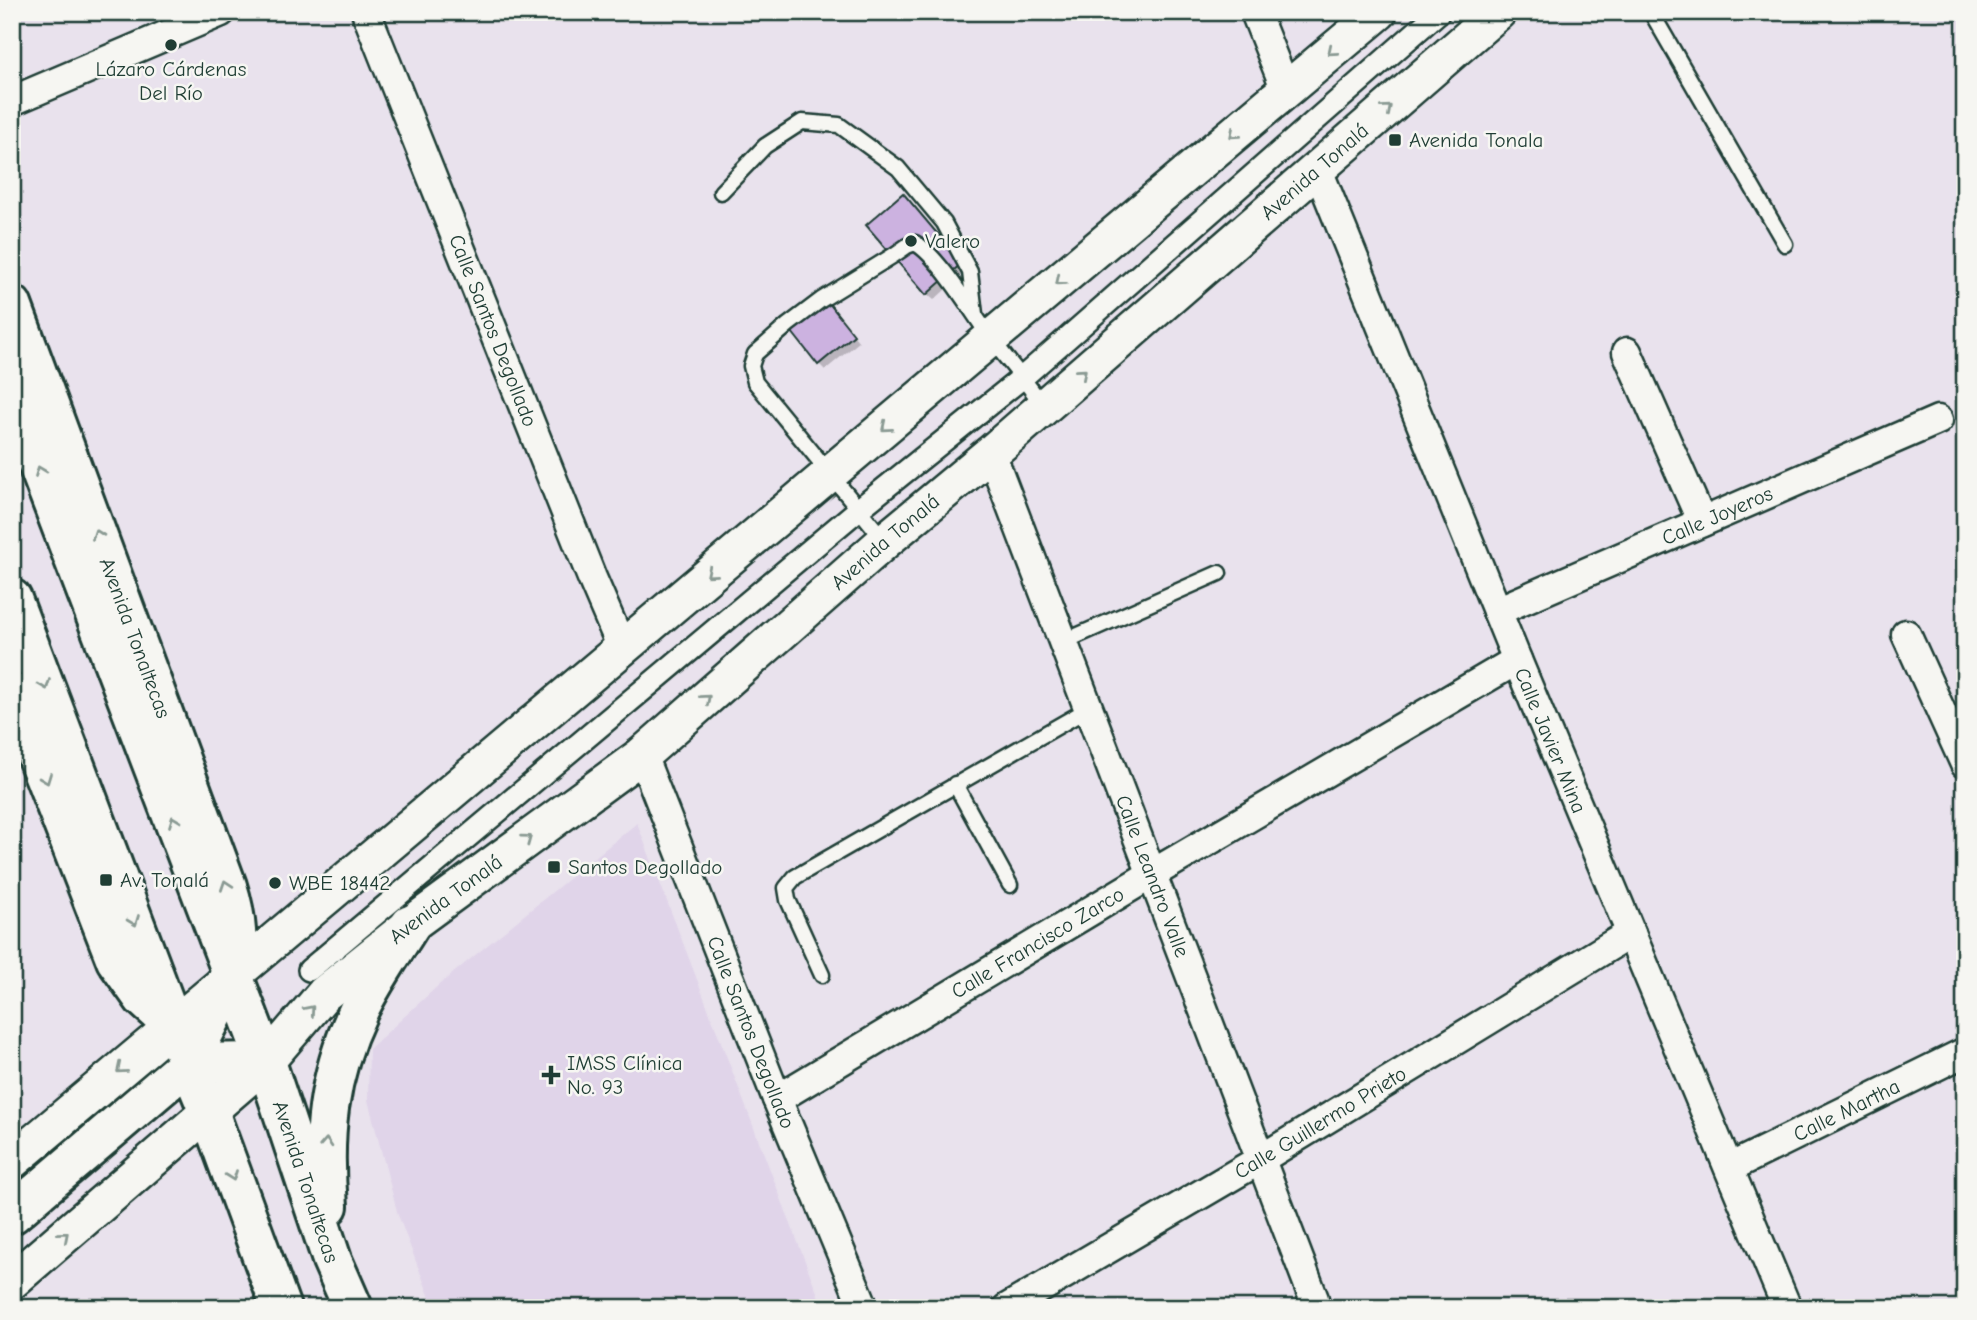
<svg xmlns="http://www.w3.org/2000/svg" width="1977" height="1320" viewBox="0 0 1977 1320" font-family="'Comic Neue',sans-serif">
<style>
.built{fill:#e0d4e9}
.shadow{fill:#0003}
.building{fill:#ccb2e0;stroke:#1f3d34;stroke-width:2}
.lines{fill:none;stroke-linecap:round;stroke-linejoin:round}
.service-casing{stroke:#1f3d34;stroke-width:19}
.pedestrian-casing{stroke:#1f3d34;stroke-width:26}
.minor-casing{stroke:#1f3d34;stroke-width:33}
.tertiary-casing{stroke:#1f3d34;stroke-width:40}
.secondary-casing{stroke:#1f3d34;stroke-width:44}
.primary-casing{stroke:#1f3d34;stroke-width:44}
.service{stroke:#f6f6f2;stroke-width:14}
.pedestrian{stroke:#f6f6f2;stroke-width:21}
.minor{stroke:#f6f6f2;stroke-width:28}
.tertiary{stroke:#f6f6f2;stroke-width:35}
.secondary{stroke:#f6f6f2;stroke-width:38}
.primary{stroke:#f6f6f2;stroke-width:38}
.oneway{stroke:#8a9a93}
.poi-dot{fill:#1f3d34;stroke:#f6f6f2;stroke-width:2.5}
.labels{text-anchor:middle;stroke-width:5;stroke-linejoin:round;paint-order:stroke}
.poi-label{font-size:21px;fill:#1f3d34;stroke:#f6f6f2;text-anchor:start}
.street-label{font-size:21px;fill:#1f3d34;stroke:#f6f6f2}
</style>
<rect width="100%" height="100%" fill="#e9e2ed"/>
<filter id="ink" filterUnits="userSpaceOnUse"><feTurbulence type="fractalNoise" baseFrequency=".0143" numOctaves="2"/><feDisplacementMap in="SourceGraphic" scale="14" xChannelSelector="R" yChannelSelector="G"/><feConvolveMatrix kernelMatrix="1 2 1 2 8 2 1 2 1" color-interpolation-filters="sRGB"/></filter>
<g filter="url(#ink)">
<polygon class="built" points="637,823 823,1308 434,1308 398,1215 368,1100 369,1049 441,983"/>
<g class="shadow">
<polygon points="903,196 967,270 934,300 927,294"/>
<polygon points="834,311 859,342 825,370 819,364"/>
</g>
<g class="building">
<polygon points="903,193 962,263 926,295 866,225"/>
<polygon points="828,302 854,335 818,365 792,332"/>
</g>
<g class="lines">
<g class="service-casing">
<g id="service">
<polyline points="1651,12 1785,244"/>
<polyline points="721,192 765,146 802,122 839,125 898,168 944,223 970,272 975,314"/>
<path d="M884 540 755 382 751 366 755 354 788 325 821 300 894 255 907 246 915 243C938 255 973 314 990 337 1007 360 1027 382 1043 406"/>
<polyline points="1063,642 1219,573"/>
<polyline points="955,784 1010,885"/>
<polyline points="822,975 788,900 786,888 795,877 1088,709"/>
</g>
</g>
<g class="pedestrian-casing">
<polyline id="pedestrian" points="309,970 859,509 1023,377 1439,12"/>
</g>
<g class="minor-casing">
<g id="minor">
<path id="s1" d="M366 12 592 578 622 648"/>
<polyline points="1255,12 1286,90"/>
<polyline points="12,101 221,12"/>
<path id="s2" d="M1318 170 1517 660 1787 1308"/>
<polyline points="1627,352 1702,522"/>
<path id="s3" d="M991 453 1314 1299"/>
<path id="s4" d="M1497 611 1938 420"/>
<polyline points="1906,634 1965,764"/>
<path id="s5" d="M642 755 777 1099 864 1308"/>
<path id="s6" d="M777 1099 1152 874 1517 660"/>
<path id="s7" d="M1729 1168 1965 1052"/>
<path id="s8" d="M1007 1308 1261 1159 1631 933"/>
</g>
</g>
<g class="tertiary-casing">
<g id="tertiary">
<polyline points="12,1161 1379,12"/>
<path id="s9" d="M12 1281 266 1062 324 994 410 925 642 755 885 541 991 453 1498 12"/>
</g>
</g>
<g class="secondary-casing">
<g id="secondary">
<path id="s10" d="M12 305 227 886C237 917 239 944 233 976"/>
<polyline points="12,693 116,960 143,998 173,1025"/>
</g>
</g>
<g class="primary-casing">
<g id="primary">
<path id="s11" d="M12 397 266 1062 332 1260 353 1308"/>
<polyline points="12,599 173,1025 209,1112 281,1308"/>
<polyline points="189,1063 266,1062"/>
<path d="M328 1206C322 1136 327 1077 358 1012 372 982 392 954 410 925"/>
<polyline points="12,1214 189,1063 233,976"/>
</g>
</g>
<use href="#service" class="service"/>
<use href="#pedestrian" class="pedestrian"/>
<use href="#minor" class="minor"/>
<use href="#tertiary" class="tertiary"/>
<use href="#secondary" class="secondary"/>
<use href="#primary" class="primary"/>
</g>
<defs><path id="oneway-chevron" d="M-2-3.5L2.5 0L-2 3.5" fill="none" stroke-width="1.6" stroke-linecap="round" stroke-linejoin="round" transform="scale(1.75)"/></defs>
<g class="oneway">
<use href="#oneway-chevron" transform="translate(1332 51) rotate(140)"/>
<use href="#oneway-chevron" transform="translate(1387 109) rotate(-41)"/>
<use href="#oneway-chevron" transform="translate(1234 134) rotate(140)"/>
<use href="#oneway-chevron" transform="translate(1060 281) rotate(140)"/>
<use href="#oneway-chevron" transform="translate(1082 373) rotate(-41)"/>
<use href="#oneway-chevron" transform="translate(886 427) rotate(140)"/>
<use href="#oneway-chevron" transform="translate(40 471) rotate(-111)"/>
<use href="#oneway-chevron" transform="translate(97 534) rotate(-110)"/>
<use href="#oneway-chevron" transform="translate(711 573) rotate(140)"/>
<use href="#oneway-chevron" transform="translate(45 685) rotate(69)"/>
<use href="#oneway-chevron" transform="translate(706 699) rotate(-41)"/>
<use href="#oneway-chevron" transform="translate(46 779) rotate(69)"/>
<use href="#oneway-chevron" transform="translate(174 821) rotate(-111)"/>
<use href="#oneway-chevron" transform="translate(527 839) rotate(-36)"/>
<use href="#oneway-chevron" transform="translate(226 885) rotate(-109)"/>
<use href="#oneway-chevron" transform="translate(134 921) rotate(69)"/>
<use href="#oneway-chevron" transform="translate(310 1010) rotate(-49)"/>
<use href="#oneway-chevron" transform="translate(121 1069) rotate(140)"/>
<use href="#oneway-chevron" transform="translate(326 1143) rotate(-87)"/>
<use href="#oneway-chevron" transform="translate(232 1176) rotate(70)"/>
<use href="#oneway-chevron" transform="translate(64 1236) rotate(-41)"/>
</g>
</g>
<g class="poi-dot">
<circle cx="171" cy="45" r="7"/>
<rect x="1388" y="133" width="14" height="14" rx="3.5"/>
<circle cx="911" cy="241" r="7"/>
<rect x="547" y="860" width="14" height="14" rx="3.5"/>
<rect x="99" y="873" width="14" height="14" rx="3.5"/>
<circle cx="275" cy="883" r="7"/>
<path d="M547.5 1064.5h7v7h7v7h-7v7h-7v-7h-7v-7h7z"/>
</g>
<g class="labels">
<g class="poi-label">
<text x="171" y="76" text-anchor="middle">Lázaro Cárdenas<tspan x="171" dy="24">Del Río</tspan></text>
<text x="1409" y="147">Avenida Tonala</text>
<text x="925" y="248">Valero</text>
<text x="568" y="874">Santos Degollado</text>
<text x="120" y="887">Av. Tonalá</text>
<text x="289" y="890">WBE 18442</text>
<text x="567" y="1070">IMSS Clínica<tspan x="567" dy="24">No. 93</tspan></text>
</g>
<g class="street-label">
<text dy="7" stroke="none"><textPath href="#s9" startOffset="1713">Avenida Tonalá</textPath></text>
<text dy="7" stroke="none"><textPath href="#s1" startOffset="343">Calle Santos Degollado</textPath></text>
<text dy="7" stroke="none"><textPath href="#s4" startOffset="240">Calle Joyeros</textPath></text>
<text dy="7" stroke="none"><textPath href="#s9" startOffset="1146">Avenida Tonalá</textPath></text>
<text dy="7" stroke="none"><textPath href="#s10" startOffset="355">Avenida Tonaltecas</textPath></text>
<text dy="7" stroke="none"><textPath href="#s2" startOffset="616">Calle Javier Mina</textPath></text>
<text dy="7" stroke="none"><textPath href="#s3" startOffset="453">Calle Leandro Valle</textPath></text>
<text dy="7" stroke="none"><textPath href="#s9" startOffset="579">Avenida Tonalá</textPath></text>
<text dy="7" stroke="none"><textPath href="#s6" startOffset="304">Calle Francisco Zarco</textPath></text>
<text dy="7" stroke="none"><textPath href="#s5" startOffset="298">Calle Santos Degollado</textPath></text>
<text dy="7" stroke="none"><textPath href="#s7" startOffset="131">Calle Martha</textPath></text>
<text dy="7" stroke="none"><textPath href="#s8" startOffset="364">Calle Guillermo Prieto</textPath></text>
<text dy="7" stroke="none"><textPath href="#s11" startOffset="838">Avenida Tonaltecas</textPath></text>
</g>
</g>
<rect width="1977" height="1320" fill="none" stroke="#f6f6f2" stroke-width="42"/>
<rect x="21" y="21" width="1935" height="1278" fill="none" stroke="#1f3d34" stroke-width="2.5" filter="url(#ink)"/>
</svg>
